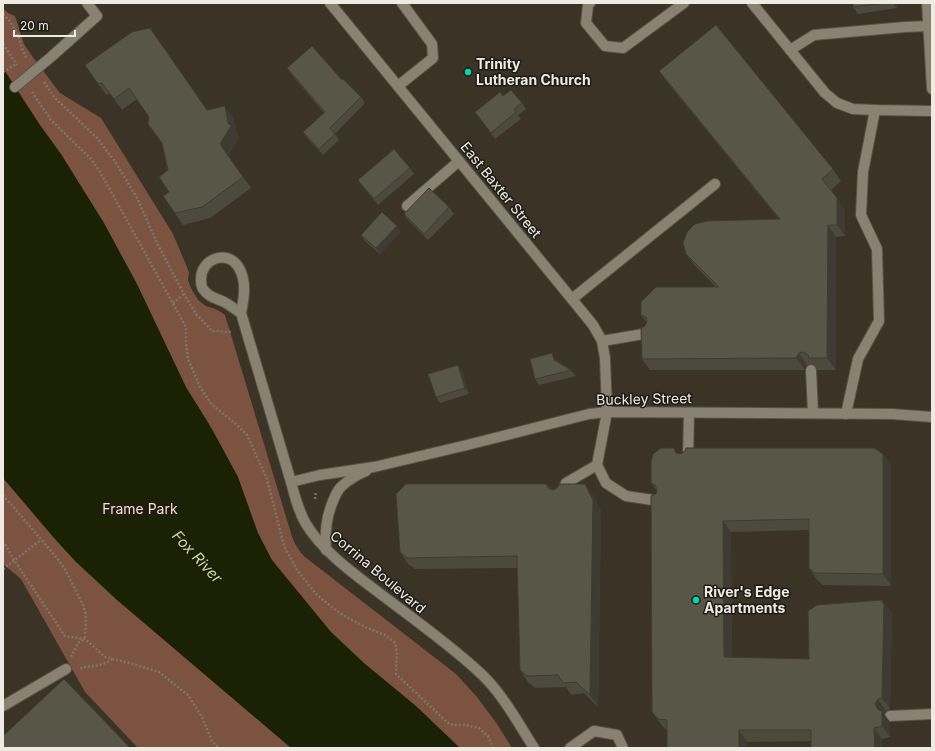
<svg xmlns="http://www.w3.org/2000/svg" width="935" height="751" viewBox="0 0 935 751" font-family="Inter,sans-serif">
<style>
.green{fill:#7c5341}
.water{fill:#1b2105}
.lines{fill:none;stroke-linecap:round;stroke-linejoin:round}
.service-casing{stroke:#575146;stroke-width:12}
.minor-casing{stroke:#575146;stroke-width:12}
.tertiary-casing{stroke:#575146;stroke-width:12}
.secondary-casing{stroke:#575146;stroke-width:12}
.path{stroke:#7c766b;stroke-width:2.5;stroke-dasharray:2 2;stroke-linecap:butt}
.service{stroke:#898172;stroke-width:10}
.minor{stroke:#898172;stroke-width:10}
.tertiary{stroke:#898172;stroke-width:10}
.secondary{stroke:#898172;stroke-width:10}
.wall{fill:#4c4a3d}
.shaded-wall{fill:#3e3c32}
.building{fill:#585647;stroke:#3e3c32}
.poi-dot{fill:#08d5b5;stroke:#1f1b16;stroke-width:1.5}
.labels{text-anchor:middle;stroke-width:3;stroke-linejoin:round;paint-order:stroke}
.poi-label{font-size:14px;font-weight:bold;fill:#efebe3;stroke:#1f1b16;text-anchor:start}
.street-label{font-size:14px;fill:#efebe3;stroke:#1f1b16}
.park-label{font-size:14px;fill:#fedbcc;stroke:#1f1b16}
.water-label{font-size:15px;font-style:italic;fill:#c8dd8b;stroke:#1f1b16}
</style>
<rect width="100%" height="100%" fill="#3a3326"/>
<path class="green" d="M3 8 8 13 15 16 24 44 32 56 60 93 101 118 173 234 189 272 188 280 191 288 195 295 199 301 206 306 215 309 221 312 225 315 290 530C293 541 297 549 305 557L456 674 477 697 497 724 512 748H138L85 692 21 579 3 564Z"/>
<polygon class="water" points="3,68 40,125 61,154 104,223 137,284 186,387 212,429 238,477 258,533 272,560 331,632 364,663 416,706 460,748 291,748 117,600 75,561 54,538 3,478"/>
<g class="lines">
<g class="service-casing">
<g id="service">
<polyline points="590,3 588,5 586,23 605,46 623,48 684,3"/>
<polyline points="790,50 814,35 905,27 928,26"/>
<polyline points="398,86 433,58 432,44 402,3"/>
<polyline points="15,87 51,57 97,16 87,3"/>
<polyline points="407,206 459,161"/>
<polyline points="572,299 715,184"/>
<polyline points="602,341 649,333"/>
<polyline points="811,370 813,413"/>
<polyline points="846,414 858,359 879,321 877,249 861,215 863,172 875,110"/>
<polyline points="688,459 689,413"/>
<polyline points="597,465 606,483 626,496 659,501"/>
<polyline points="561,495 566,483 597,465 607,412"/>
<polyline points="890,716 932,714"/>
<polyline points="570,748 594,731 617,735 623,748"/>
</g>
</g>
<g class="minor-casing">
<g id="minor">
<polyline points="330,3 593,325 602,341 605,358 607,412"/>
<path d="M241 313C236 310 231 306 226 303 217 298 209 298 203 289 201 286 201 283 201 280 200 259 228 248 239 268 247 282 244 298 241 313L291 482C295 497 298 510 306 524 322 550 350 571 374 589 408 615 445 641 477 670 501 691 517 721 534 748"/>
<polyline points="291,482 320,475 374,467 467,445 589,414 607,412 892,414 932,417"/>
<path d="M326 550C325 531 326 518 333 501 335 496 338 489 342 486 349 479 357 475 366 471"/>
<polyline points="3,706 66,669"/>
</g>
</g>
<g class="tertiary-casing">
<polyline id="tertiary" points="752,3 825,93 837,103 853,109 875,110 932,111"/>
</g>
<g class="secondary-casing">
<polyline id="secondary" points="927,3 932,89"/>
</g>
<g class="path">
<polyline points="3,14 9,20 18,35 23,51 27,59"/>
<polyline points="3,44 17,65"/>
<polyline points="3,72 16,64"/>
<polyline points="44,82 55,98 97,138 116,163 137,198 158,245 184,294 196,314 212,331 232,332"/>
<polyline points="32,92 51,120 90,158 99,170 186,327 186,342 188,359 200,387 212,405 235,423 247,435 267,479 284,546 297,570 317,595 341,614 365,627 385,635 394,642 396,647 397,652 396,674 448,723 453,725 465,725 479,728 488,736 493,748"/>
<polyline points="173,303 184,294"/>
<polyline points="3,495 57,558 65,569 83,605 85,611 86,618 85,639"/>
<polyline points="315,499 316,492"/>
<polyline points="3,541 14,560 65,636 85,639 105,657 133,664 159,672 188,695 202,717 212,741 219,748"/>
<polyline points="3,569 41,540"/>
<polyline points="71,657 78,643 85,639"/>
<path d="M80 668C91 666 103 666 113 659"/>
</g>
<use href="#service" class="service"/>
<use href="#minor" class="minor"/>
<use href="#tertiary" class="tertiary"/>
<use href="#secondary" class="secondary"/>
</g>
<g class="wall">
<polygon points="853,3 896,3 897,8 858,14 853,7"/>
<polygon points="85,65 207,110 233,117 237,134 239,138 228,156 251,188 210,218 183,225 163,196 169,192 168,170 162,143 149,117 137,99 122,110 110,94 106,95"/>
<polygon points="287,68 342,80 361,97 365,103 335,134 339,140 323,155 307,138 303,132 324,113 291,74"/>
<polygon points="659,71 833,169 841,181 831,190 845,210 845,236 836,237 836,370 817,370 814,365 811,364 807,365 805,370 650,370 642,359 645,326 647,323 641,315 716,287 695,266 686,254 779,219 667,82"/>
<polygon points="503,96 522,103 526,109 518,115 521,119 495,139 475,112"/>
<polygon points="410,168 414,174 378,205 362,186 358,180"/>
<polygon points="449,207 454,214 428,240 408,220 404,214"/>
<polygon points="397,226 401,232 380,254 365,241 361,235"/>
<polygon points="556,360 557,361 571,370 576,376 539,385 535,379"/>
<polygon points="458,365 462,371 469,394 440,403 436,397"/>
<polygon points="674,448 677,453 680,454 883,454 891,465 891,586 823,585 817,580 809,568 809,530 731,532 732,658 809,659 882,600 892,614 890,709 886,711 884,714 890,722 890,737 882,739 811,741 747,742 747,748 667,748 667,731 666,730 660,723 652,712 656,494 657,491 651,483"/>
<polygon points="546,484 550,488 553,490 593,495 601,512 598,707 584,693 571,695 566,687 535,688 528,682 520,670 518,568 415,569 408,564 400,552"/>
</g>
<g class="shaded-wall">
<polygon points="893,3 896,3 897,8"/>
<polygon points="225,106 233,117 237,134 239,138 228,156 220,144 228,123"/>
<polygon points="837,198 845,210 845,236 837,225"/>
<polygon points="828,225 836,237 836,370 827,358"/>
<polygon points="397,226 401,232 380,254 376,248"/>
<polygon points="552,353 556,360 558,366 554,360"/>
<polygon points="799,353 807,365 805,370 796,358"/>
<polygon points="458,365 462,371 469,394 465,388"/>
<polygon points="883,454 891,465 891,586 883,574"/>
<polygon points="585,484 593,495 601,512 598,707 590,695"/>
<polygon points="723,521 731,532 732,669 724,657"/>
<polygon points="882,600 892,614 890,709 882,698"/>
<polygon points="878,699 886,711 884,714 890,722 890,737 882,726 875,704"/>
<polygon points="874,728 882,739 882,748 875,748"/>
<polygon points="739,730 747,742 747,748 739,748"/>
</g>
<g class="building">
<polygon points="853,3 885,3 853,7"/>
<polygon points="716,25 833,169 822,179 837,198 837,225 828,225 827,358 809,358 808,355 803,352 799,353 796,358 642,359 641,328 645,326 647,321 646,317 641,315 641,302 656,287 719,287 686,254 683,243 687,232 695,224 707,221 780,219 659,71"/>
<polygon points="150,28 207,110 225,106 228,123 231,126 220,144 243,177 202,207 175,213 163,196 169,192 159,177 168,170 162,143 148,124 149,117 129,88 114,99 102,83 98,84 85,65 132,32"/>
<polygon points="312,46 342,80 343,79 361,97 330,128 335,134 319,149 303,132 325,112 287,68"/>
<polygon points="511,90 522,103 514,109 516,112 491,133 475,112 500,92 503,96"/>
<polygon points="394,149 410,168 374,199 358,180"/>
<polygon points="429,188 449,207 424,234 404,214"/>
<polygon points="382,212 397,226 376,248 361,235"/>
<polygon points="552,353 554,360 571,370 535,379 530,359"/>
<polygon points="458,365 465,388 436,397 428,374"/>
<polygon points="661,448 674,448 676,453 680,454 685,451 686,448 874,448 883,454 883,574 815,573 809,568 809,519 723,521 724,657 809,659 808,611 817,605 882,600 882,603 884,602 882,698 878,699 875,704 877,708 879,710 882,711 882,726 874,728 875,748 811,748 811,730 739,730 739,748 667,748 667,720 658,719 652,712 651,496 656,494 657,490 655,485 651,483 651,462 653,454"/>
<polygon points="406,484 546,484 548,488 553,490 557,488 560,484 585,484 593,500 590,695 576,682 563,683 558,675 527,676 520,670 517,556 407,558 400,552 396,494"/>
<polygon points="64,679 117,734 130,748 3,748 3,736"/>
</g>
<g class="poi-dot">
<circle cx="468" cy="72" r="4"/>
<circle cx="696" cy="600" r="4"/>
</g>
<g class="labels">
<g class="poi-label">
<text x="476" y="69">Trinity<tspan x="476" dy="16">Lutheran Church</tspan></text>
<text x="704" y="597">River's Edge<tspan x="704" dy="16">Apartments</tspan></text>
</g>
<g class="street-label">
<text transform="translate(501 190) rotate(51)" y="5">East Baxter Street</text>
<text transform="translate(644 399) rotate(-1)" y="5">Buckley Street</text>
<text transform="translate(378 572) rotate(40)" y="5">Corrina Boulevard</text>
</g>
<g class="park-label">
<text x="140" y="514">Frame Park</text>
</g>
<g class="water-label">
<text transform="translate(197 557) rotate(47)" y="5">Fox River</text>
</g>
</g>
<rect width="935" height="751" fill="none" stroke="#efebe3" stroke-width="8"/>
<path d="M14 30v6h61v-6" fill="none" stroke="#efebe3" stroke-width="2"/>
<text x="20" y="30" font-size="12" fill="#efebe3" stroke="#1f1b16" stroke-width="3" paint-order="stroke">20 m</text>
</svg>
